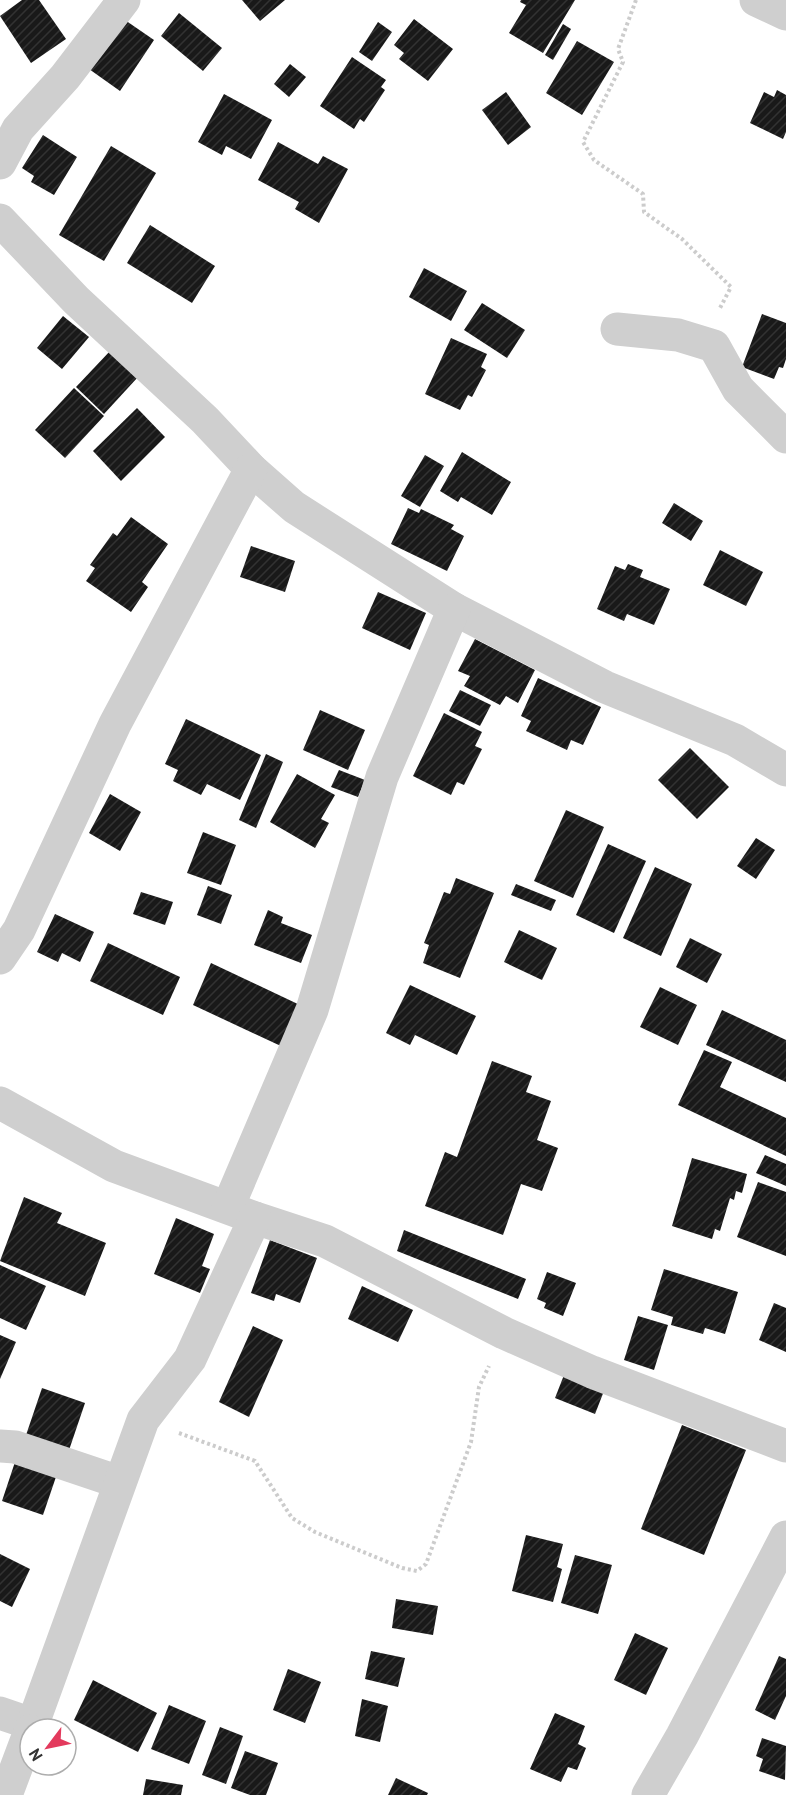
<svg xmlns="http://www.w3.org/2000/svg" width="786" height="1795" viewBox="0 0 786 1795" font-family="'PT Sans',sans-serif">
<style>
.building{fill:url(#building-hatch)}
.lines{fill:none;stroke-linecap:round;stroke-linejoin:round}
.path{stroke:#ccc;stroke-width:4;stroke-dasharray:3 3;stroke-linecap:butt}
.minor{stroke:#cfcfcf;stroke-width:33}
.tertiary{stroke:#cfcfcf;stroke-width:33}
</style>
<defs>
<pattern id="building-hatch" width="6" height="6" patternUnits="userSpaceOnUse" patternTransform="scale(1.5)"><rect width="6" height="6" fill="#191919"/><path d="M-1 1l2-2M0 6l6-6M5 7l2-2" fill="none" stroke="#323232"/></pattern>
</defs>
<rect width="100%" height="100%" fill="#fff"/>
<g class="building">
<polygon points="22,0 39,0 66,39 31,63 0,16"/>
<polygon points="242,0 285,0 260,21"/>
<polygon points="521,0 575,0 543,53 509,33 526,5 520,2"/>
<polygon points="179,13 222,48 203,71 161,36"/>
<polygon points="122,18 154,40 120,91 89,69"/>
<polygon points="414,19 453,49 428,81 399,59 404,53 394,45"/>
<polygon points="378,22 392,32 372,61 359,52"/>
<polygon points="563,24 571,29 553,60 545,55"/>
<polygon points="577,41 614,62 582,115 546,93"/>
<polygon points="352,57 386,80 381,87 385,90 364,122 360,119 354,129 320,106"/>
<polygon points="290,64 306,77 289,97 274,84"/>
<polygon points="777,90 786,95 786,132 783,139 750,123 764,92 774,97"/>
<polygon points="506,92 531,127 508,145 482,110"/>
<polygon points="224,94 272,120 251,159 226,146 222,155 198,142"/>
<polygon points="43,135 77,157 54,195 31,182 34,176 22,168"/>
<polygon points="278,142 318,164 323,156 348,169 319,223 295,209 299,202 258,180"/>
<polygon points="111,146 156,173 104,261 59,235"/>
<polygon points="150,225 215,266 192,303 127,263"/>
<polygon points="424,268 467,291 451,321 409,297"/>
<polygon points="482,303 525,330 507,358 464,330"/>
<polygon points="762,314 786,323 786,359 783,368 779,367 774,379 742,367"/>
<polygon points="63,316 89,337 62,369 37,348"/>
<polygon points="451,338 487,354 481,367 486,370 472,397 468,395 460,410 425,394"/>
<polygon points="111,350 138,377 104,414 76,387"/>
<polygon points="74,388 104,416 65,458 35,430"/>
<polygon points="137,408 165,437 121,481 93,451"/>
<polygon points="462,452 511,482 492,515 461,497 458,502 440,491"/>
<polygon points="425,455 444,466 420,507 401,496"/>
<polygon points="674,503 703,521 691,541 662,523"/>
<polygon points="408,508 419,513 421,509 454,525 451,529 464,536 447,571 391,544"/>
<polygon points="131,517 168,544 142,582 148,587 131,612 86,581 95,568 90,565 113,533 117,536"/>
<polygon points="251,546 295,561 285,592 240,577"/>
<polygon points="720,550 763,572 746,606 703,585"/>
<polygon points="628,564 643,570 640,577 670,589 654,625 627,614 624,621 597,609 615,566 625,570"/>
<polygon points="378,592 426,613 410,650 362,628"/>
<polygon points="475,639 535,670 518,703 506,696 500,705 464,686 470,676 458,671"/>
<polygon points="538,678 601,707 583,745 571,740 567,750 526,731 531,721 521,716"/>
<polygon points="460,690 491,705 480,726 449,711"/>
<polygon points="320,710 365,730 348,770 303,750"/>
<polygon points="444,713 482,732 475,746 482,749 464,785 457,782 451,795 413,776"/>
<polygon points="186,719 261,755 240,800 207,784 201,795 173,781 178,770 165,764"/>
<polygon points="690,748 729,787 697,819 658,780"/>
<polygon points="266,754 283,762 256,828 239,820"/>
<polygon points="339,770 365,780 358,797 331,787"/>
<polygon points="297,774 335,795 321,819 329,823 315,848 270,822"/>
<polygon points="110,794 141,812 120,851 89,833"/>
<polygon points="566,810 604,827 573,898 534,881"/>
<polygon points="203,832 236,845 221,885 187,873"/>
<polygon points="756,838 775,850 756,879 737,866"/>
<polygon points="608,844 646,861 614,933 576,915"/>
<polygon points="655,867 692,884 661,956 623,938"/>
<polygon points="456,878 494,893 460,978 423,963 429,945 424,943 444,892 450,894"/>
<polygon points="516,884 556,900 551,911 511,895"/>
<polygon points="208,886 232,895 221,924 197,915"/>
<polygon points="141,892 173,902 165,925 133,914"/>
<polygon points="268,910 283,917 281,923 312,935 301,963 254,945"/>
<polygon points="55,914 94,932 80,962 62,953 58,962 37,952"/>
<polygon points="519,930 557,948 542,980 504,962"/>
<polygon points="690,938 722,954 707,983 676,967"/>
<polygon points="108,943 180,977 163,1015 90,981"/>
<polygon points="211,963 302,1006 283,1047 193,1005"/>
<polygon points="410,985 476,1016 457,1055 415,1035 410,1045 386,1033"/>
<polygon points="660,987 697,1005 678,1045 640,1027"/>
<polygon points="722,1010 786,1040 786,1082 706,1045"/>
<polygon points="704,1050 732,1062 720,1087 786,1118 786,1156 678,1105"/>
<polygon points="492,1061 532,1076 526,1092 551,1101 537,1140 558,1148 542,1191 521,1184 503,1235 425,1206 445,1152 457,1157"/>
<polygon points="765,1155 786,1164 786,1186 756,1173"/>
<polygon points="692,1158 747,1174 742,1193 736,1191 734,1200 730,1198 720,1231 715,1229 712,1239 672,1226"/>
<polygon points="758,1182 786,1192 786,1256 737,1237"/>
<polygon points="24,1197 62,1213 57,1223 106,1243 85,1296 0,1261"/>
<polygon points="176,1218 214,1234 202,1266 210,1269 200,1293 154,1274"/>
<polygon points="404,1230 526,1279 518,1299 397,1251"/>
<polygon points="270,1240 317,1258 300,1303 276,1294 274,1301 251,1293"/>
<polygon points="0,1265 46,1286 26,1330 0,1318"/>
<polygon points="664,1269 738,1292 725,1334 705,1328 703,1334 671,1325 673,1317 651,1310"/>
<polygon points="547,1272 576,1283 563,1316 544,1308 546,1303 537,1299"/>
<polygon points="362,1286 413,1310 398,1342 348,1319"/>
<polygon points="774,1303 786,1308 786,1352 759,1340"/>
<polygon points="638,1316 668,1325 654,1370 624,1360"/>
<polygon points="253,1326 283,1340 249,1417 219,1402"/>
<polygon points="0,1335 16,1342 0,1379"/>
<polygon points="564,1375 604,1391 595,1414 555,1398"/>
<polygon points="42,1388 85,1403 67,1456 24,1441"/>
<polygon points="682,1425 746,1450 704,1555 641,1529"/>
<polygon points="17,1456 58,1471 43,1515 2,1501"/>
<polygon points="526,1535 563,1544 557,1567 562,1569 553,1602 512,1591"/>
<polygon points="0,1554 30,1569 12,1607 0,1601"/>
<polygon points="575,1555 612,1565 598,1614 561,1603"/>
<polygon points="396,1599 438,1606 433,1635 392,1628"/>
<polygon points="635,1633 668,1648 646,1695 614,1680"/>
<polygon points="371,1651 405,1658 398,1687 365,1679"/>
<polygon points="779,1656 786,1659 786,1696 775,1720 755,1710"/>
<polygon points="288,1669 321,1682 305,1723 273,1710"/>
<polygon points="93,1680 157,1713 138,1752 74,1720"/>
<polygon points="362,1699 388,1706 380,1742 355,1736"/>
<polygon points="169,1705 206,1721 189,1764 151,1749"/>
<polygon points="555,1713 585,1726 578,1744 586,1748 577,1770 568,1767 561,1782 530,1769"/>
<polygon points="220,1727 243,1736 226,1784 202,1775"/>
<polygon points="762,1738 786,1746 785,1780 759,1771 763,1759 756,1756"/>
<polygon points="245,1751 278,1763 266,1795 250,1795 231,1788"/>
<polygon points="396,1778 428,1793 427,1795 388,1795"/>
<polygon points="146,1779 183,1785 181,1795 143,1795"/>
</g>
<g class="lines">
<g class="path">
<polyline points="636,0 618,49 623,62 583,142 594,160 643,194 644,212 682,239 731,287 720,308"/>
<polyline points="179,1433 255,1461 292,1518 315,1532 402,1568 417,1571 426,1564 471,1442 479,1387 489,1366"/>
</g>
<g class="minor">
<polyline points="756,0 786,14"/>
<polyline points="0,163 18,129 65,77 124,0"/>
<polyline points="0,220 76,300 205,420 251,469 294,507 454,609 605,687 735,740 786,770"/>
<polyline points="617,329 678,335 714,346 738,389 786,437"/>
<polyline points="0,958 19,930 115,724 251,469"/>
<polyline points="0,1103 114,1166 255,1218 325,1241 504,1333 592,1372 786,1446"/>
<polyline points="228,1207 312,1010 382,777 454,609"/>
<polyline points="0,1446 15,1447 119,1482"/>
<polyline points="0,1713 32,1724"/>
<polyline points="31,1729 143,1420 190,1359 255,1218"/>
<polyline points="6,1795 30,1731"/>
</g>
<polyline class="tertiary" points="648,1795 682,1736 786,1537"/>
</g>
<g transform="translate(48 1747) rotate(238)"><circle r="28" fill="#ffffff" stroke="#adadad" stroke-width="1.5"/>
<path d="M0-4.5L10 22L0 15L-10 22Z" fill="#e33a5d"/>
<text y="-9" font-size="16" font-weight="bold" text-anchor="middle" fill="#323232">N</text>
</g>
</svg>
